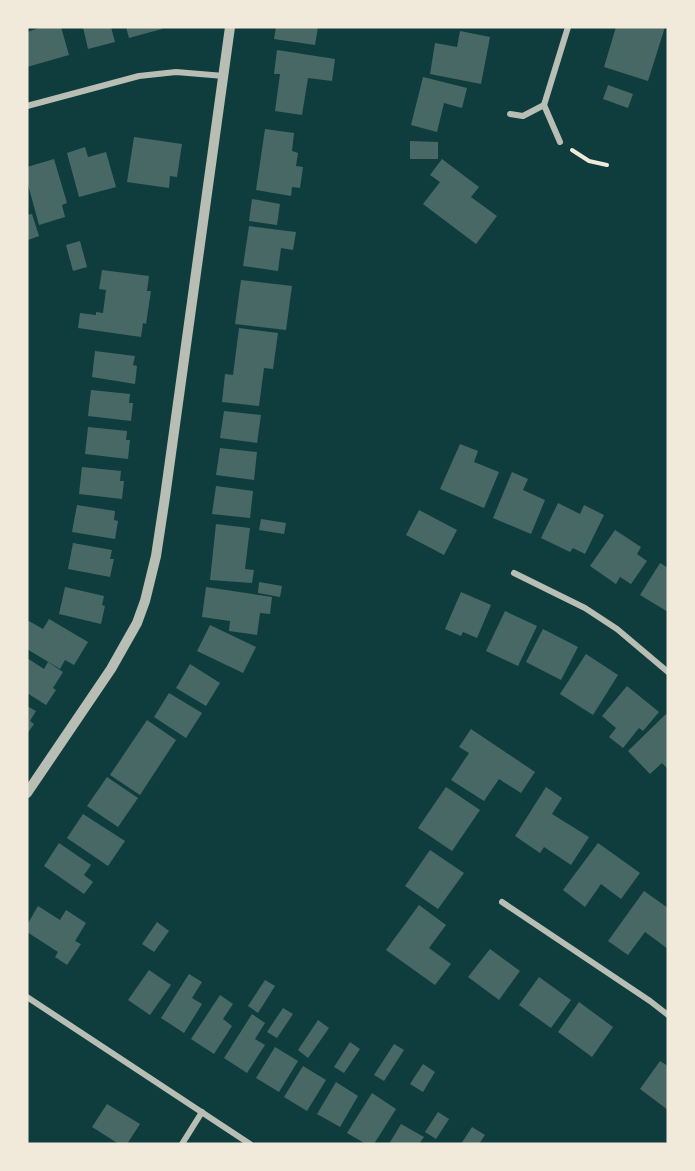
<svg xmlns="http://www.w3.org/2000/svg" width="695" height="1171" viewBox="0 0 695 1171" font-family="'Public Sans',sans-serif">
<style>
.building{fill:#486865}
.lines{fill:none;stroke-linecap:round;stroke-linejoin:round}
.path{stroke:#f1e9da;stroke-width:4}
.minor{stroke:#b8beb3;stroke-width:6}
.tertiary{stroke:#b8beb3;stroke-width:10}
</style>
<rect width="100%" height="100%" fill="#0f3d3e"/>
<g class="building">
<polygon points="42,27 61,27 69,55 27,67 27,32"/>
<polygon points="83,27 111,27 115,42 88,49"/>
<polygon points="126,27 162,27 162,29 129,38"/>
<polygon points="276,27 318,27 315,45 274,39"/>
<polygon points="616,27 665,27 648,81 604,67"/>
<polygon points="460,31 490,37 481,84 430,74 435,43 457,47"/>
<polygon points="277,50 335,59 332,81 308,78 302,115 275,111 280,74 274,74"/>
<polygon points="423,77 467,88 462,108 444,103 437,132 411,125"/>
<polygon points="608,85 633,94 628,108 603,99"/>
<polygon points="265,129 294,133 292,151 298,153 296,166 303,167 300,188 292,187 291,196 256,190"/>
<polygon points="134,137 182,144 177,177 170,176 169,188 127,182"/>
<polygon points="410,141 438,142 438,159 410,159"/>
<polygon points="85,147 88,157 106,152 116,187 79,197 67,153"/>
<polygon points="54,159 67,203 62,205 65,217 39,225 27,181 27,167"/>
<polygon points="442,159 479,187 471,197 497,216 476,244 423,204 440,182 430,175"/>
<polygon points="252,199 280,204 277,225 249,221"/>
<polygon points="32,214 39,236 28,240 27,215"/>
<polygon points="249,226 296,232 293,250 281,248 278,271 243,266"/>
<polygon points="80,241 87,267 73,271 66,245"/>
<polygon points="102,270 149,276 147,291 151,291 146,324 143,323 141,337 78,328 80,313 96,315 96,312 103,313 106,290 99,289"/>
<polygon points="241,280 292,286 286,330 235,324"/>
<polygon points="239,328 278,333 273,369 264,368 259,406 222,402 225,374 233,375"/>
<polygon points="95,351 135,356 133,365 137,366 135,384 92,377"/>
<polygon points="91,390 130,394 129,403 133,403 131,421 88,416"/>
<polygon points="224,411 261,415 257,443 220,438"/>
<polygon points="88,427 127,431 126,440 130,440 128,459 85,454"/>
<polygon points="460,444 478,451 474,462 499,472 484,508 440,489"/>
<polygon points="220,448 257,452 254,480 216,475"/>
<polygon points="82,467 121,471 120,481 124,481 122,499 79,494"/>
<polygon points="512,472 528,479 523,490 545,500 531,534 493,518"/>
<polygon points="216,486 253,491 250,518 212,514"/>
<polygon points="558,503 580,514 584,505 604,515 585,554 573,548 570,552 541,538"/>
<polygon points="77,505 115,511 114,520 118,521 115,539 72,532"/>
<polygon points="419,510 457,530 444,555 406,535"/>
<polygon points="261,519 286,523 284,534 259,530"/>
<polygon points="216,524 250,528 245,569 254,570 252,583 210,580"/>
<polygon points="615,530 641,547 637,554 647,561 631,584 620,577 616,584 590,566"/>
<polygon points="73,543 112,550 110,559 114,559 110,577 68,569"/>
<polygon points="660,563 668,568 668,612 640,595"/>
<polygon points="259,582 282,586 280,597 258,593"/>
<polygon points="65,587 104,596 102,605 105,606 101,624 59,614"/>
<polygon points="206,587 272,597 270,614 260,613 257,635 229,631 230,621 202,617"/>
<polygon points="461,592 491,605 477,638 463,632 461,636 445,629"/>
<polygon points="505,611 537,626 518,666 486,651"/>
<polygon points="49,619 88,642 74,665 65,660 60,669 27,649 27,620 43,629"/>
<polygon points="210,625 256,647 243,673 197,651"/>
<polygon points="543,629 578,647 561,680 526,662"/>
<polygon points="586,654 618,675 593,715 560,694"/>
<polygon points="27,658 44,669 48,662 63,672 53,688 56,690 46,705 27,693"/>
<polygon points="190,664 220,683 206,706 176,688"/>
<polygon points="627,686 659,712 643,731 639,728 623,748 609,737 616,728 602,716"/>
<polygon points="169,693 202,713 186,738 154,717"/>
<polygon points="27,706 36,711 30,721 34,724 27,734"/>
<polygon points="666,714 668,716 668,769 662,763 650,774 628,751"/>
<polygon points="147,720 176,740 140,795 110,775"/>
<polygon points="471,729 535,772 521,793 499,779 484,801 451,780 469,753 459,747"/>
<polygon points="107,777 138,798 118,827 87,806"/>
<polygon points="446,787 480,810 452,851 418,828"/>
<polygon points="546,787 562,798 552,814 589,837 571,865 544,847 540,853 515,836"/>
<polygon points="83,814 125,841 108,866 67,838"/>
<polygon points="59,843 91,865 84,875 93,882 84,894 44,866"/>
<polygon points="598,843 640,873 621,899 601,884 585,907 563,890"/>
<polygon points="430,850 464,873 438,909 405,886"/>
<polygon points="644,891 668,908 668,949 645,932 628,955 608,941"/>
<polygon points="419,905 446,925 429,948 451,964 435,985 386,950"/>
<polygon points="38,906 60,920 66,910 86,923 75,941 81,944 67,965 55,957 58,952 27,932 27,925"/>
<polygon points="157,922 169,931 154,952 142,944"/>
<polygon points="490,949 520,971 499,1000 468,977"/>
<polygon points="149,970 171,985 150,1015 128,1000"/>
<polygon points="189,974 202,982 192,998 202,1004 184,1033 161,1018"/>
<polygon points="539,977 571,1000 551,1028 519,1005"/>
<polygon points="265,980 275,986 258,1013 248,1006"/>
<polygon points="220,995 233,1004 223,1019 232,1026 214,1054 191,1039"/>
<polygon points="579,1002 613,1027 592,1057 558,1032"/>
<polygon points="283,1008 293,1014 277,1038 267,1032"/>
<polygon points="252,1014 265,1023 255,1039 265,1045 247,1073 224,1058"/>
<polygon points="318,1020 329,1028 308,1058 298,1050"/>
<polygon points="350,1042 360,1049 344,1073 334,1067"/>
<polygon points="394,1044 404,1050 384,1081 374,1075"/>
<polygon points="275,1047 298,1061 279,1092 256,1078"/>
<polygon points="660,1061 668,1066 668,1110 640,1089"/>
<polygon points="423,1064 435,1072 423,1092 410,1084"/>
<polygon points="303,1066 326,1080 307,1111 284,1097"/>
<polygon points="336,1082 358,1096 340,1127 317,1114"/>
<polygon points="372,1093 396,1109 374,1144 366,1144 347,1133"/>
<polygon points="107,1104 140,1124 127,1144 119,1144 92,1127"/>
<polygon points="438,1112 449,1119 436,1139 425,1132"/>
<polygon points="401,1124 424,1137 419,1144 389,1144"/>
<polygon points="472,1127 485,1135 479,1144 461,1144"/>
</g>
<g class="lines">
<polyline class="path" points="572,150 589,161 607,165"/>
<g class="minor">
<polyline points="544,105 568,27"/>
<polyline points="27,106 139,76 176,72 224,76"/>
<polyline points="510,114 523,116 544,105 560,142"/>
<polyline points="514,573 585,608 617,629 668,672"/>
<polyline points="502,902 650,1001 668,1015"/>
<polyline points="27,997 250,1144"/>
<polyline points="182,1144 202,1112"/>
</g>
<polyline class="tertiary" points="27,793 111,669 137,623 145,601 156,556 165,497 230,27"/>
</g>
<rect width="695" height="1171" fill="none" stroke="#f1e9da" stroke-width="57"/>
</svg>
